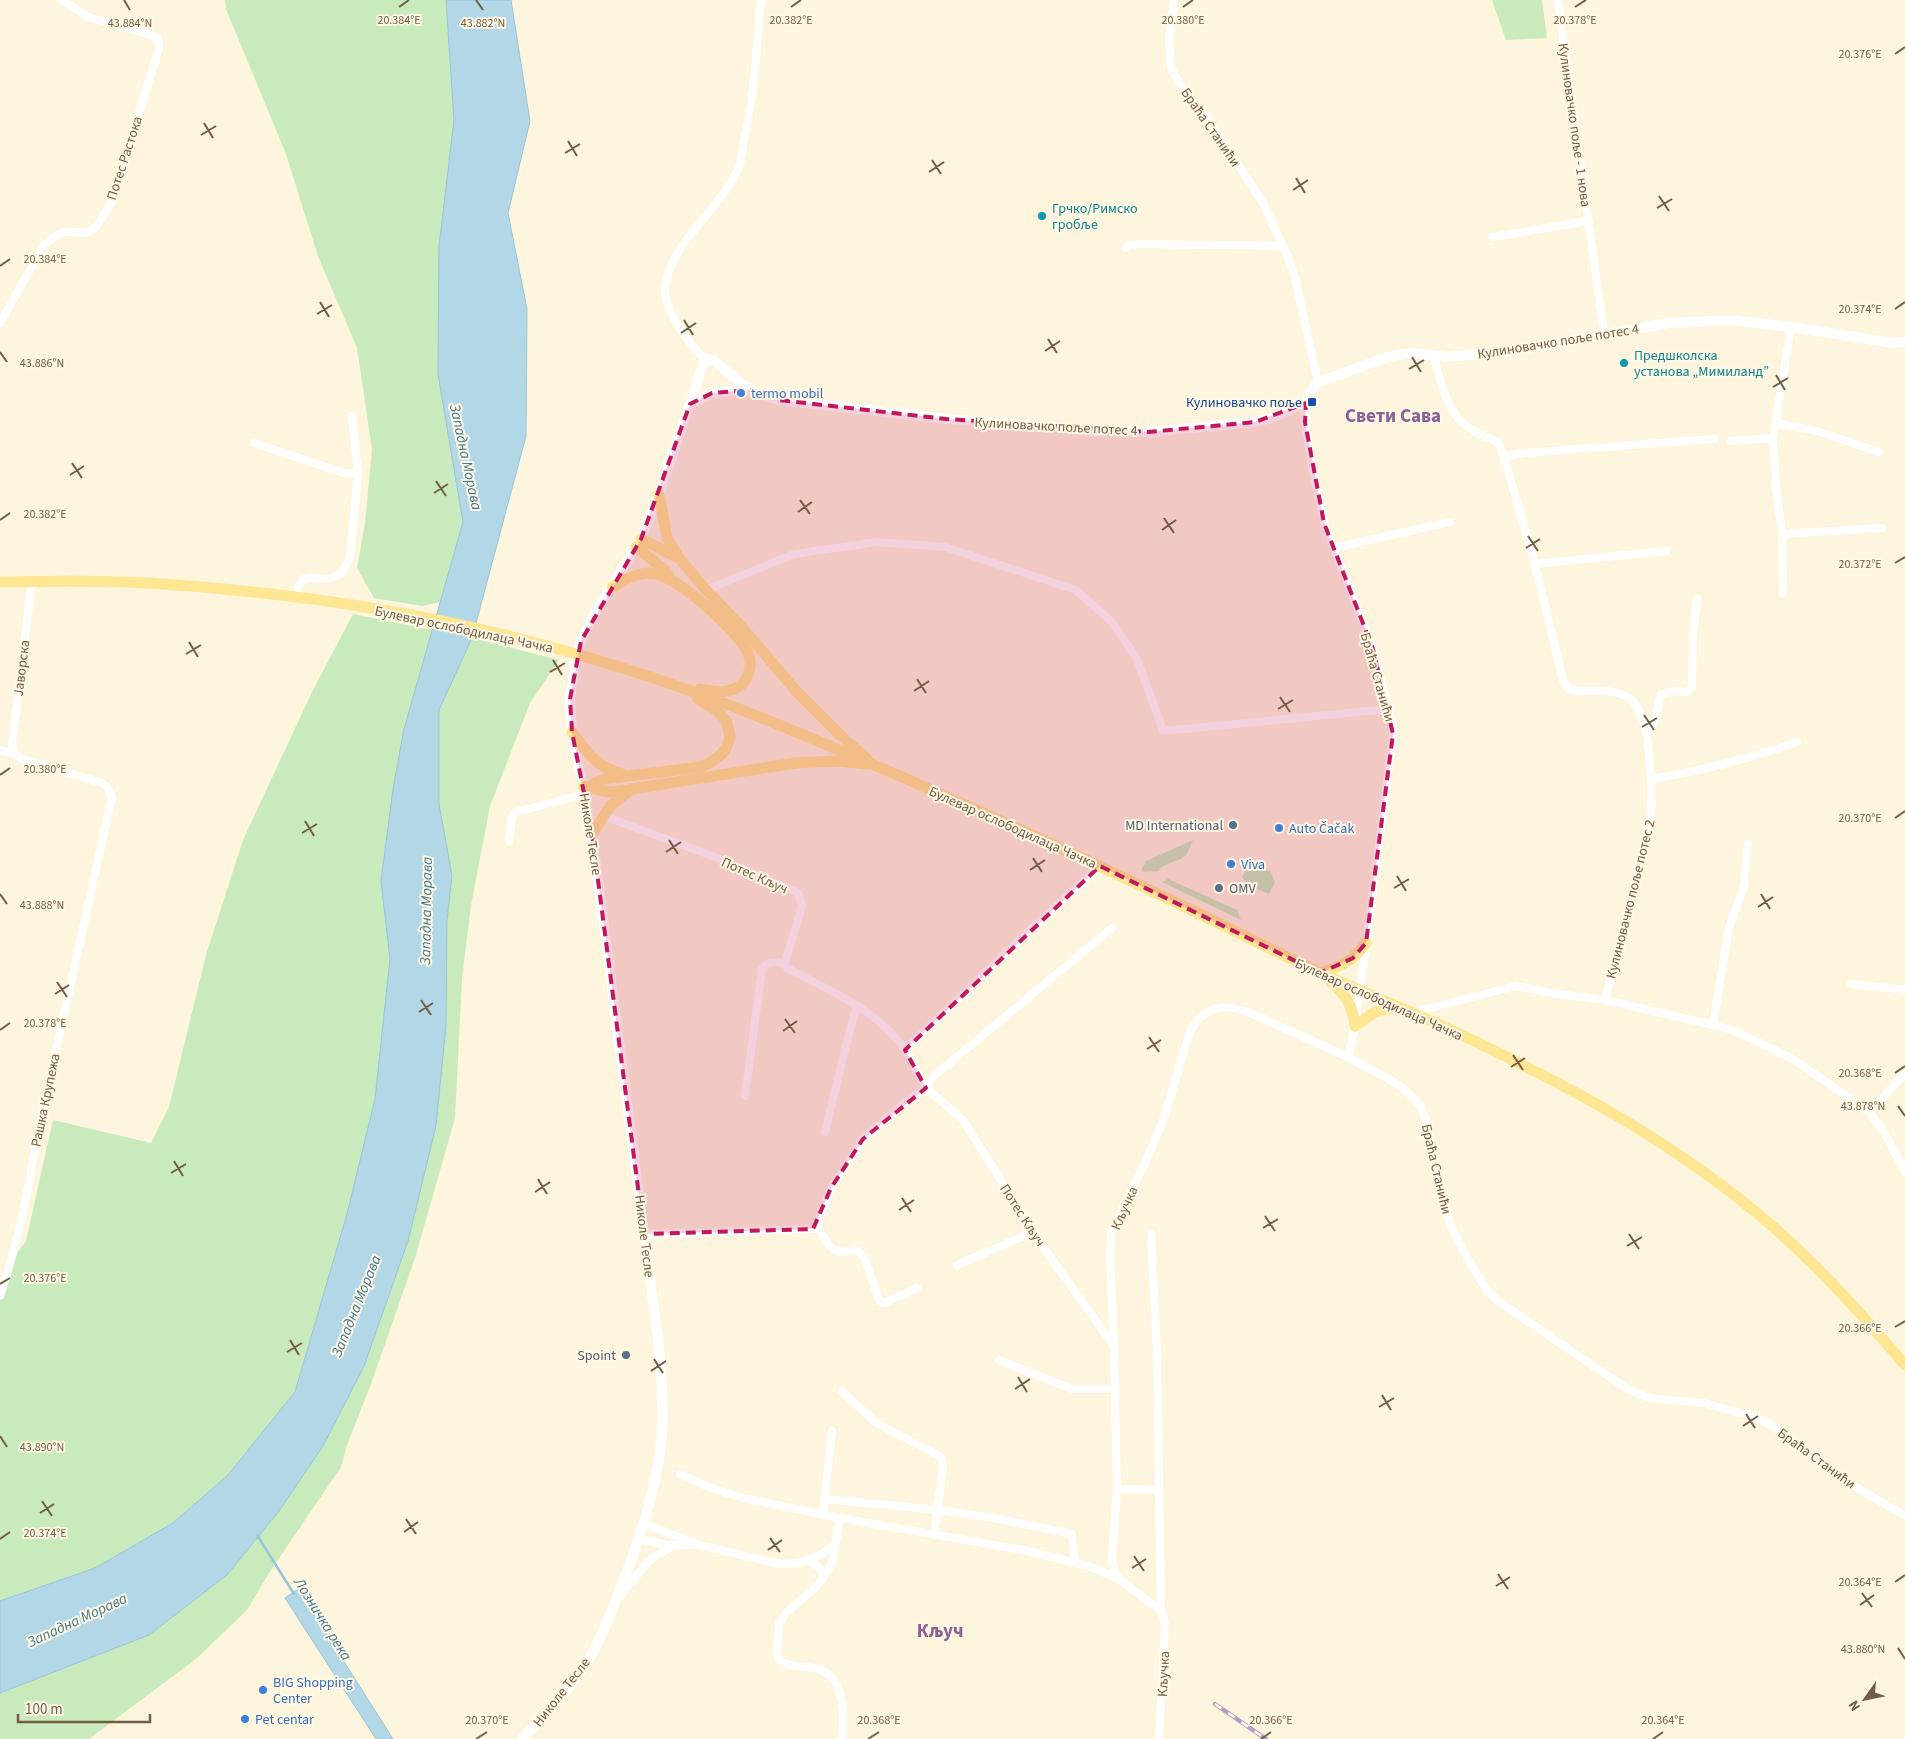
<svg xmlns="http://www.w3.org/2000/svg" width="1905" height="1739" viewBox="0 0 1905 1739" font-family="'Source Sans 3',sans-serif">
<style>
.green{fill:#c8eabc}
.water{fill:#b2d7e6;stroke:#98c5d9}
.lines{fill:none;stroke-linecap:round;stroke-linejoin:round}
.stream{stroke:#98c5d9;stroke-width:2.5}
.street{stroke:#fff;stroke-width:8}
.secondary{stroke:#fff;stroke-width:10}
.primary{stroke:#ffe693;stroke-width:11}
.rail-casing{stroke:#b89dc5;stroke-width:4.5}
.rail{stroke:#fff8e5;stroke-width:2.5;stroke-dasharray:8;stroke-linecap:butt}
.marked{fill:#c2185b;fill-opacity:0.2;stroke:#c2185b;stroke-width:4;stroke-dasharray:10 6;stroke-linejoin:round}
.ticks{fill:none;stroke:#735c45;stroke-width:2}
.culture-dot{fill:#0f9aa8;stroke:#fff8e5;stroke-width:2}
.shop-dot{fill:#3f7fe0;stroke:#fff8e5;stroke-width:2}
.transit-dot{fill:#1a4fb4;stroke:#fff8e5;stroke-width:2}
.service-dot{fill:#5c6f8a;stroke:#fff8e5;stroke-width:2}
.labels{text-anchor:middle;stroke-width:4;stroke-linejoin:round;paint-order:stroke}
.street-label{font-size:14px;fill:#735c45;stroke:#fff8e5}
.culture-label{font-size:14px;fill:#0d838f;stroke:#fff8e5;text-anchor:start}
.shop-label{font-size:14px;fill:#366cbe;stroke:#fff8e5;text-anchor:start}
.transit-label{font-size:14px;fill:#164399;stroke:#fff8e5;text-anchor:end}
.service-label{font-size:14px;fill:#4e5e75;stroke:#fff8e5;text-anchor:end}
.water-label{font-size:15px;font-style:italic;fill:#41778f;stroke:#fff8e5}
.district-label{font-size:19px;font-weight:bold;fill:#8c6097;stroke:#fff8e5}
.ticks-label{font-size:12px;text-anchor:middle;fill:#735c45;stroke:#fff8e5;stroke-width:4;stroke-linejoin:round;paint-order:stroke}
</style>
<rect width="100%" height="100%" fill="#fdf5dd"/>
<g class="green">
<polygon points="225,0 446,0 454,120 439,246 438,374 463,522 440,602 422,606 374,598 357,568 365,523 372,449 357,348 318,256 286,154 226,9"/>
<polygon points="1492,0 1542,0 1547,38 1506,40"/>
<polygon points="353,614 432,630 404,729 393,789 381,881 390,959 375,1099 347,1214 295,1392 228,1475 173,1523 95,1568 0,1601 0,1296 13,1259 26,1241 53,1120 151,1143 169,1107 206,955 243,840 312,692"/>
<polygon points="472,638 559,660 530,703 490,806 471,905 462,978 455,1118 415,1258 371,1384 347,1445 341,1467 269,1573 247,1610 196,1659 89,1739 0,1739 0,1693 149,1635 227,1575 279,1511 323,1446 364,1366 408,1241 436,1126 446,1026 447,920 452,876 439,804 439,710"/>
<path d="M1193 840C1191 844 1189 851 1186 855 1179 863 1166 861 1158 871L1144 872 1141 871 1146 861Z"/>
<polygon points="1251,862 1271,872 1275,882 1269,894 1248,885 1242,877"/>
<polygon points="1168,879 1237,910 1241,920 1162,882"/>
</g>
<g class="water">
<polygon points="446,0 511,0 530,121 508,213 527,309 526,436 472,638 439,710 439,804 452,876 447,920 446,1026 436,1126 408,1241 364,1366 323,1446 279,1511 227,1575 149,1635 0,1693 0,1601 95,1568 173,1523 228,1475 295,1392 347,1214 375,1099 390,959 381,881 393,789 404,729 463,522 438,374 439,246 454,120"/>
<polygon points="298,1589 393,1739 376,1739 285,1598"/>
</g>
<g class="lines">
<polyline class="stream" points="257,1535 294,1594"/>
<g class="street">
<polyline points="1174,0 1169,39 1171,69 1189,98 1210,121 1263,203 1287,255 1294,273 1318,382"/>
<polyline points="1558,0 1604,334"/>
<polyline points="1493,237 1588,221"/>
<polyline points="1126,248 1128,245 1139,244 1283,246"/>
<path d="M0 323 44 245C50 240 56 234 64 232 74 230 84 236 92 230 101 223 105 212 111 203L159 48 158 39 151 35 88 17 62 0"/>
<path d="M1433 355C1441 380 1445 412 1469 428 1477 434 1488 437 1498 442L1504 457 1535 564 1563 680 1569 689 1572 690C1591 692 1611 687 1629 698 1652 711 1653 797 1650 821L1605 1000"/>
<path d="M705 359C692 347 684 336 675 320 670 311 664 300 665 288 668 245 723 207 739 167 742 159 742 149 744 141 754 96 757 51 760 5L763 0"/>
<polyline points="1306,403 1305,422 1312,467 1324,523 1373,649 1389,709 1393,734 1360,991 1355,1026 1348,1057"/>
<polyline points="1775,423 1817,431 1879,452"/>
<polyline points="1731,441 1773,438"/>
<polyline points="254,443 344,473 358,474"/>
<polyline points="1504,457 1523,453 1714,439"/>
<polyline points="1782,534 1882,528"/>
<polyline points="1334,548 1450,522"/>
<polyline points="1535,564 1666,551"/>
<polyline points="706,590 794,554 877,542 945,547 1076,590 1112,622 1137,659 1163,730 1174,730 1389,709"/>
<polyline points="1783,593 1782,534 1776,488 1773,438 1791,327"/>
<polyline points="295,596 299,585 304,579 311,578 325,579 336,576 342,573 350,558 358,474 352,416"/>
<polyline points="1645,730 1652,727 1654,723 1661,695 1670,691 1687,692 1692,687 1693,634 1697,599"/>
<polyline points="0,750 15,754"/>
<path d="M1651 779C1701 771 1749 759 1797 742"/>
<path d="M604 816 723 860 798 893 802 906 785 963 787 968C828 990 879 1010 906 1051 913 1062 919 1076 926 1088L934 1076 1112 928"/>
<polyline points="509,841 512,817 516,812 585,794"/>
<polyline points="1851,984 1905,990"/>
<polyline points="1411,1013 1516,986 1551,993 1605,1000 1713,1025 1737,1032 1793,1059 1869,1112 1884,1132 1905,1171"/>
<polyline points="1713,1025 1729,927 1744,887 1748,844"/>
<polyline points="905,1050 1017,942 1100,866"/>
<path d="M745 1096 762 969C768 960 776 962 785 963"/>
<polyline points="1869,1112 1905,1074"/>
<polyline points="825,1132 847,1041 857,1005"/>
<path d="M817 1226C831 1247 829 1256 857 1250L864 1257 880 1302 884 1303 917 1288"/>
<polyline points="1151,1233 1157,1353 1161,1611"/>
<polyline points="644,1234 813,1229 817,1226 831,1188 863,1139 904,1103 926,1088 963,1120 1043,1247 1114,1346"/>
<polyline points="957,1265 1033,1232"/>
<path d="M0 1296C17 1246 28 1194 36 1141L112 797 107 787 102 783 23 759 15 754 12 745 32 581"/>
<polyline points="999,1360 1072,1389 1115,1389"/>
<polyline points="842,1391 876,1423 938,1455 942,1459 943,1466 934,1535"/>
<polyline points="680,1474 709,1487 743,1498 840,1518 1028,1551 1088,1566 1119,1579"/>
<polyline points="1117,1489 1159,1490"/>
<polyline points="825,1499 938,1510 994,1518 1072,1534 1075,1563"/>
<polyline points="823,1515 832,1431"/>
<path d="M840 1518 833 1558 829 1569 817 1586 787 1612 779 1623 777 1654C782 1672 810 1663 823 1671 846 1684 844 1717 842 1739"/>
<path d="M643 1523 699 1545 780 1564C802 1564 819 1559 835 1544"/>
<polyline points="639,1539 668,1545 696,1545"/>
<polyline points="810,1561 821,1569 823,1577"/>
<path d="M618 1598C641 1574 645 1555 679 1545"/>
<polyline points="1159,1739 1165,1625 1163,1615 1161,1611 1119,1579 1115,1572 1112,1559 1117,1489 1114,1347 1110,1256 1111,1233 1151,1150 1164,1118 1190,1031 1200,1017 1213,1009 1229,1007 1248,1012 1348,1057 1387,1078 1403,1088 1419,1104 1426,1119 1442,1199 1450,1223 1462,1249 1488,1292 1498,1301 1626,1388 1649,1398 1704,1403 1755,1417 1773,1426 1835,1474 1876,1499 1905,1515"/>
</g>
<g class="secondary">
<polyline points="690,404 712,393 750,390 779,400 946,419 1096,431 1148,432 1255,422 1272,418 1306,403 1310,393 1318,382 1391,356 1411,353 1446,357 1506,352 1668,323 1733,320 1791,327 1893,343 1905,342"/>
<path d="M522 1739C544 1717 566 1694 584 1667 599 1644 609 1618 619 1592 639 1542 659 1484 662 1431 664 1403 661 1375 659 1347L592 834 572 732 570 699 575 666 581 641 595 613 641 539 659 495 705 359 713 360 750 390"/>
</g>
<g class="primary">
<polyline points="659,495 667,538 679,558 706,590 741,626 797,692 837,732 867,759"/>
<polyline points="641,539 677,557"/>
<polyline points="636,547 666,571 670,578"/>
<path d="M0 582C49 581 99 580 148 583 306 593 465 618 616 666 714 696 808 736 902 777 1031 833 1159 893 1285 956 1326 976 1368 994 1411 1012 1469 1037 1526 1066 1582 1096 1637 1126 1691 1161 1741 1200 1802 1248 1855 1306 1905 1365"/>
<path d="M612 587C624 580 636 573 651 573 675 574 736 629 747 651 752 661 751 674 743 683 731 695 716 692 700 689"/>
<path d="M572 732C587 753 597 767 622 774"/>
<polyline points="583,786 608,792 628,790"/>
<polyline points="591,787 594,783 604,779 701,767 711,762 722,754 727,746 730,737 727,722 717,710 698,699"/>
<polyline points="592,834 610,806 632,789 795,763 838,761 866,764"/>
<path d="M1320 973C1340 967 1354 960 1366 943"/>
<path d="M1331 982C1346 995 1353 1006 1355 1026"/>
<polyline points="1355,1026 1375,1012 1396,1007"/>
</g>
<g class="rail-casing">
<polyline id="rail" points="1215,1704 1266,1739"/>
</g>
<use href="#rail" class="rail"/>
</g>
<path class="marked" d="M750 390 779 400 946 419 1148 432 1255 422 1306 403 1305 422 1324 523 1373 649 1393 734 1366 943 1353 958 1320 973 1100 866 905 1050 926 1088 863 1139 831 1188 813 1229 644 1234 592 834 572 732 570 699 581 641 641 539 690 404 712 393Z"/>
<path class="ticks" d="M124 0 130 10M476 0 483 10M399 7 409 0M791 7 801 0M1183 7 1193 0M1575 7 1586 0M1895 54 1905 47M204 123 213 138M201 135 216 126M568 141 577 156M565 153 580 144M932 160 941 174M929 172 944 162M1296 178 1305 193M1293 190 1308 180M1659 196 1669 211M1657 208 1672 199M0 266 10 259M320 302 329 317M1895 309 1905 302M317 314 332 305M684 320 693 335M681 333 696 323M1048 339 1057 353M1045 351 1060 341M0 352 7 362M1412 357 1421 372M1409 369 1424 360M1776 375 1785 390M1773 387 1788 378M72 463 82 478M70 475 84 466M436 481 446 496M434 493 448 484M800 500 810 514M798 512 812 502M1164 518 1174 533M0 520 10 513M1162 530 1176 520M1528 536 1538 551M1526 548 1540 539M1895 563 1905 557M189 642 198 657M186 654 201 645M553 660 562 675M550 672 565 663M917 679 926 693M914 691 929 681M1280 697 1290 712M1278 709 1293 700M1644 715 1654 730M1642 727 1657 718M0 775 10 768M1895 818 1905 811M305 821 314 836M302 833 317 824M669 840 678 854M666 852 681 842M1033 858 1042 872M1030 870 1045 860M1397 876 1406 891M1394 888 1409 879M0 894 7 904M1761 894 1770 909M1758 907 1773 897M57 982 67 997M55 994 69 985M421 1000 431 1015M419 1012 433 1003M785 1019 795 1033M0 1030 10 1023M783 1031 797 1021M1149 1037 1159 1052M1147 1049 1161 1040M1513 1055 1523 1070M1511 1067 1525 1058M1895 1073 1905 1066M1898 1106 1905 1116M174 1161 183 1176M171 1173 186 1164M538 1179 547 1194M535 1192 550 1182M902 1198 911 1212M899 1210 914 1200M1265 1216 1275 1231M1263 1228 1278 1219M1629 1234 1639 1249M1627 1246 1642 1237M0 1284 10 1278M1895 1327 1905 1321M290 1340 299 1355M287 1352 302 1343M654 1359 663 1373M651 1371 666 1361M1018 1377 1027 1392M1015 1389 1030 1379M1382 1395 1391 1410M1379 1407 1394 1398M1746 1414 1755 1428M1743 1426 1758 1416M0 1436 7 1447M42 1501 52 1516M40 1513 54 1504M406 1519 416 1534M404 1532 418 1522M770 1538 780 1552M0 1539 10 1532M768 1550 782 1540M1134 1556 1144 1571M1132 1568 1146 1559M1498 1574 1508 1589M1895 1582 1905 1575M1496 1586 1510 1577M1862 1593 1872 1607M1860 1605 1874 1595M1898 1648 1905 1659M476 1739 487 1732M868 1739 879 1732M1261 1739 1271 1732M1653 1739 1663 1732"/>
<g class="culture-dot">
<circle cx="1042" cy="216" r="5"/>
<circle cx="1624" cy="363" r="5"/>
</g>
<g class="shop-dot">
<circle cx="741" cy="393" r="5"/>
<circle cx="1279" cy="828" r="5"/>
<circle cx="1231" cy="864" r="5"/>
<circle cx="263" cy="1690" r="5"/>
<circle cx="245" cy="1719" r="5"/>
</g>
<rect class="transit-dot" x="1307" y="397" width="10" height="10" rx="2.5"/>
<g class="service-dot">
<circle cx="1233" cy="825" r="5"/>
<circle cx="1219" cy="888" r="5"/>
<circle cx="626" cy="1355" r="5"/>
</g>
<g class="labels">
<g class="street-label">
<text transform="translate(1575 125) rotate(82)" y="5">Кулиновачко поље - 1 нова</text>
<text transform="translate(1211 127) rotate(55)" y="5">Браћа Станићи</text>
<text transform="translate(124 158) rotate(-72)" y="5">Потес Растока</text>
<text transform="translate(1558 341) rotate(-9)" y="5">Кулиновачко поље потес 4</text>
<text transform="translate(1056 426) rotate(3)" y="5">Кулиновачко поље потес 4</text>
<text transform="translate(464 629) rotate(12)" y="5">Булевар ослободилаца Чачка</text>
<text transform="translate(21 668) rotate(-83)" y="5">Јаворска</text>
<text transform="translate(1378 677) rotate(74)" y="5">Браћа Станићи</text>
<text transform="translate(1013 827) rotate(24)" y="5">Булевар ослободилаца Чачка</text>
<text transform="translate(591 834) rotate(81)" y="5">Николе Тесле</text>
<text transform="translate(755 875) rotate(24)" y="5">Потес Кључ</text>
<text transform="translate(1630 899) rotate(-76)" y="5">Кулиновачко поље потес 2</text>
<text transform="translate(1379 999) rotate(24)" y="5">Булевар ослободилаца Чачка</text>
<text transform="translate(45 1100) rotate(-78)" y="5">Рашка Крупежа</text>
<text transform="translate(1437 1169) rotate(77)" y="5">Браћа Станићи</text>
<text transform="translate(1124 1208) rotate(-66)" y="5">Кључка</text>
<text transform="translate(1023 1215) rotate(57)" y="5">Потес Кључ</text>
<text transform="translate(645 1236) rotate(83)" y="5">Николе Тесле</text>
<text transform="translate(1817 1458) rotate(36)" y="5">Браћа Станићи</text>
<text transform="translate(1163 1674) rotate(-87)" y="5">Кључка</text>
<text transform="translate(561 1692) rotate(-52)" y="5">Николе Тесле</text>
</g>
<g class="culture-label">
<text x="1052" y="213">Грчко/Римско<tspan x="1052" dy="16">гробље</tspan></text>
<text x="1634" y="360">Предшколска<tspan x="1634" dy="16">установа „Мимиланд”</tspan></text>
</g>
<g class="shop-label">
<text x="751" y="398">termo mobil</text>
<text x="1289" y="833">Auto Čačak</text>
<text x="1241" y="869">Viva</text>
<text x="273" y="1687">BIG Shopping<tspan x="273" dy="16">Center</tspan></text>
<text x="255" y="1724">Pet centar</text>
</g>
<g class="transit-label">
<text x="1302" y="407">Кулиновачко поље</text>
</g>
<g class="service-label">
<text x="1223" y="830">MD International</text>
<text x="1229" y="893" text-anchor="start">OMV</text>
<text x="616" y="1360">Spoint</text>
</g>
<g class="water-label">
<text transform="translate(466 457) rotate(78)" y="5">Западна Морава</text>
<text transform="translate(426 911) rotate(-89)" y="5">Западна Морава</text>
<text transform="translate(356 1306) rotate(-68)" y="5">Западна Морава</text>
<text transform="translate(323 1619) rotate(58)" y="5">Лозничка река</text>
<text transform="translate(77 1620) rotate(-25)" y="5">Западна Морава</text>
</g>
<g class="district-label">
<text x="1393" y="422">Свети Сава</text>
<text x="940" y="1637">Кључ</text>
</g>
</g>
<g class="ticks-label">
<text x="399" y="24">20.384°E</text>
<text x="791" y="24">20.382°E</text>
<text x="1183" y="24">20.380°E</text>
<text x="1575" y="24">20.378°E</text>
<text x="130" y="27">43.884°N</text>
<text x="483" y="27">43.882°N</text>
<text x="1860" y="58">20.376°E</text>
<text x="45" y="263">20.384°E</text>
<text x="1860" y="313">20.374°E</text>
<text x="42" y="367">43.886°N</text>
<text x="45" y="518">20.382°E</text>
<text x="1860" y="568">20.372°E</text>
<text x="45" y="773">20.380°E</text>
<text x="1860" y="822">20.370°E</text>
<text x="42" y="909">43.888°N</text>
<text x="45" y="1027">20.378°E</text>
<text x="1860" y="1077">20.368°E</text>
<text x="1863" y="1110">43.878°N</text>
<text x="45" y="1282">20.376°E</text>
<text x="1860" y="1332">20.366°E</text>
<text x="42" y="1451">43.890°N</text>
<text x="45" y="1537">20.374°E</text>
<text x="1860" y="1586">20.364°E</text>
<text x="1863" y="1653">43.880°N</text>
<text x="487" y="1724">20.370°E</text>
<text x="879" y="1724">20.368°E</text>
<text x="1271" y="1724">20.366°E</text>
<text x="1663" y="1724">20.364°E</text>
</g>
<g transform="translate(1865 1699) rotate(237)" stroke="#fff8e5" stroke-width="4" paint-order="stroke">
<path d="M0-4L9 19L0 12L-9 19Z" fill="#735c45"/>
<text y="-8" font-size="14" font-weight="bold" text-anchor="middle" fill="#735c45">N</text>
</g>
<path d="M18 1714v8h132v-8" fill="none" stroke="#735c45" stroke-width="2.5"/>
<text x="25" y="1714" font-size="15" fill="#735c45" stroke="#fff8e5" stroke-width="4" paint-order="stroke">100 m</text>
</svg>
